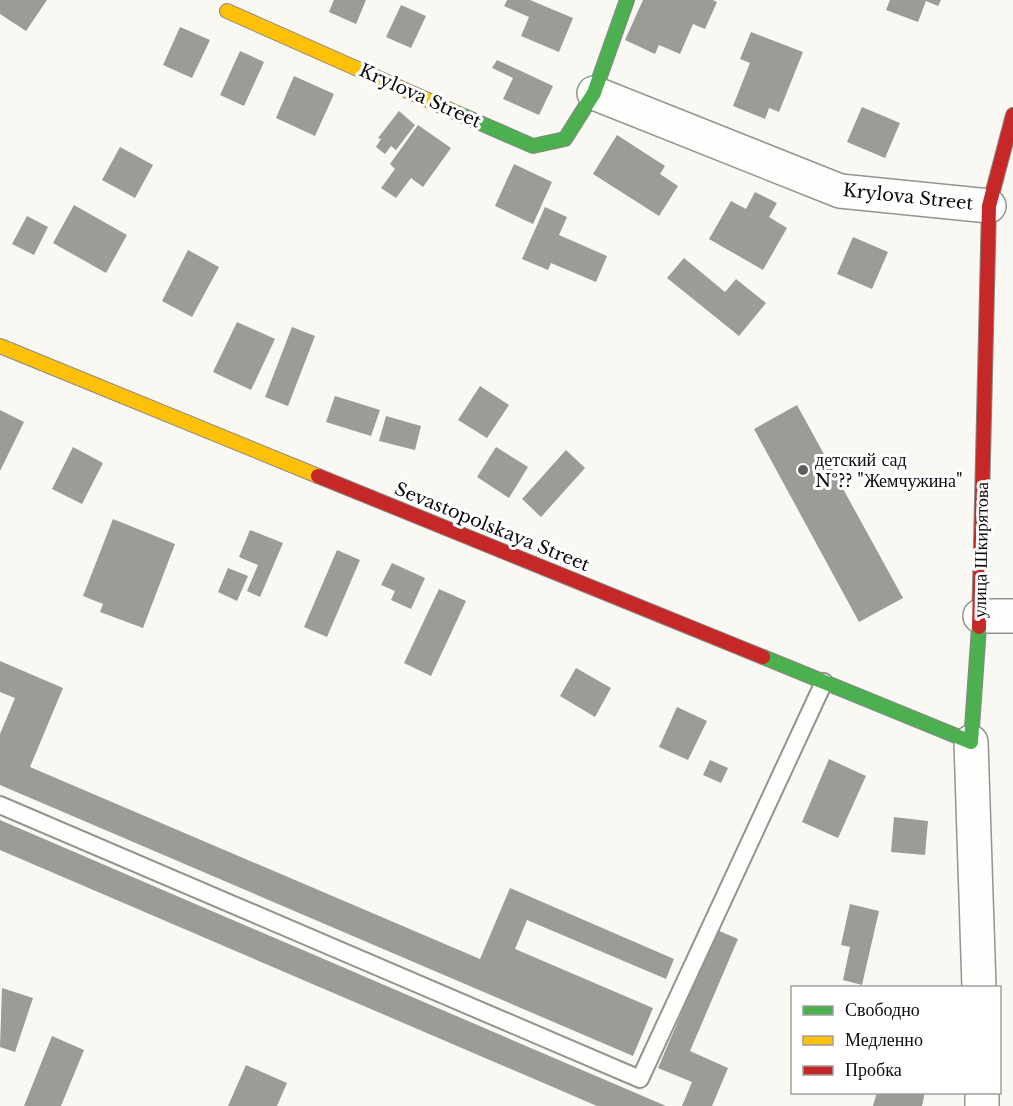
<svg xmlns="http://www.w3.org/2000/svg" width="1013" height="1106" viewBox="0 0 1013 1106" font-family="'Libre Baskerville',serif">
<style>
.building{fill:#9d9b97}
.lines{fill:none;stroke-linecap:round;stroke-linejoin:round}
.lane-casing{stroke:#949390;stroke-width:20}
.street-casing{stroke:#949390;stroke-width:36}
.fast-casing{stroke:#8a8987;stroke-width:16}
.slow-casing{stroke:#8a8987;stroke-width:16}
.jam-casing{stroke:#8a8987;stroke-width:16}
.lane{stroke:#fefefd;stroke-width:16}
.street{stroke:#fefefd;stroke-width:33}
.fast{stroke:#4caf50;stroke-width:14}
.slow{stroke:#ffc107;stroke-width:14}
.jam{stroke:#c62828;stroke-width:14}
.poi-dot{fill:#605f5d;stroke:#fff;stroke-width:2}
.labels{text-anchor:middle;stroke-width:6;stroke-linejoin:round;paint-order:stroke}
.street-label{font-size:18px;fill:#0d0d0d;stroke:#fff}
.poi-label{font-size:18px;fill:#0d0d0d;stroke:#fff;text-anchor:start}
</style>
<rect width="100%" height="100%" fill="#faf8f2"/>
<g class="building">
<polygon points="0,0 47,0 26,31 0,14"/>
<polygon points="334,0 366,0 356,24 329,12"/>
<polygon points="507,0 530,0 573,18 559,52 521,36 529,17 504,6"/>
<polygon points="643,0 713,0 717,2 705,29 693,24 680,54 659,45 655,54 625,40"/>
<polygon points="890,0 941,0 938,6 926,1 918,22 886,10"/>
<polygon points="401,5 426,16 411,48 386,37"/>
<polygon points="180,27 210,40 192,78 163,65"/>
<polygon points="751,32 803,52 779,112 769,108 765,119 733,106 750,63 740,59"/>
<polygon points="240,51 264,62 244,106 220,95"/>
<polygon points="497,60 553,86 539,115 503,99 513,78 492,68"/>
<polygon points="294,76 334,94 315,136 276,118"/>
<polygon points="862,107 900,123 885,158 847,142"/>
<polygon points="399,111 415,125 396,150 391,146 385,154 376,147 381,139 378,138"/>
<polygon points="418,125 451,148 423,187 411,178 396,198 381,188 395,169 390,164"/>
<polygon points="617,135 665,166 660,174 678,186 659,216 593,174"/>
<polygon points="120,147 153,165 135,198 102,180"/>
<polygon points="514,164 552,182 533,224 495,206"/>
<polygon points="755,192 777,203 769,217 787,228 763,270 709,239 731,201 746,209"/>
<polygon points="74,205 127,235 106,273 53,243"/>
<polygon points="545,207 567,217 559,235 607,256 596,282 551,263 548,270 522,259"/>
<polygon points="27,216 48,227 34,255 12,244"/>
<polygon points="853,237 888,252 872,289 837,274"/>
<polygon points="188,250 219,267 192,317 162,301"/>
<polygon points="684,258 725,292 736,279 766,303 739,336 667,278"/>
<polygon points="237,322 275,339 251,390 213,372"/>
<polygon points="292,327 315,336 288,406 265,397"/>
<polygon points="480,386 509,405 487,438 458,420"/>
<polygon points="335,396 380,410 371,436 326,422"/>
<polygon points="797,405 903,598 859,622 754,429"/>
<polygon points="0,410 24,422 0,471"/>
<polygon points="386,416 421,426 415,450 379,441"/>
<polygon points="73,447 103,463 82,504 52,489"/>
<polygon points="496,447 528,467 509,498 477,477"/>
<polygon points="566,450 585,468 541,517 522,499"/>
<polygon points="113,519 175,544 143,628 100,612 103,604 83,596"/>
<polygon points="250,530 283,543 260,597 247,591 258,565 239,557"/>
<polygon points="337,550 360,560 327,637 304,627"/>
<polygon points="392,563 425,578 411,609 391,600 395,591 381,585"/>
<polygon points="228,568 248,576 237,601 218,592"/>
<polygon points="439,589 466,601 431,676 404,663"/>
<polygon points="0,661 63,688 30,767 480,959 510,888 674,959 666,979 527,920 515,949 653,1008 633,1056 0,785 0,734 15,698 0,692"/>
<polygon points="576,668 611,688 595,717 560,696"/>
<polygon points="677,707 707,721 688,760 659,747"/>
<polygon points="829,759 866,776 838,838 802,822"/>
<polygon points="710,760 728,768 721,783 703,775"/>
<polygon points="894,817 928,821 925,855 891,852"/>
<polygon points="0,820 666,1106 597,1106 0,850"/>
<polygon points="850,904 879,911 862,985 843,980 850,947 841,945"/>
<polygon points="717,930 738,939 690,1051 728,1068 712,1106 682,1106 692,1082 658,1068"/>
<polygon points="2,988 33,998 15,1052 0,1047"/>
<polygon points="52,1036 84,1050 61,1106 24,1106"/>
<polygon points="246,1065 287,1083 277,1106 228,1106"/>
<polygon points="877,1092 925,1092 922,1106 873,1106"/>
</g>
<g class="lines">
<g class="lane-casing">
<polyline id="lane" points="0,805 640,1079 824,682"/>
</g>
<g class="street-casing">
<g id="street">
<polyline points="594,93 840,191 989,206"/>
<polyline points="980,616 1013,616"/>
<polyline points="971,742 979,988"/>
<polyline points="982,1092 982,1106"/>
</g>
</g>
<g class="fast-casing">
<g id="fast">
<polyline points="457,113 533,146 565,139 594,93 627,0"/>
<polyline points="763,657 971,742 979,627"/>
</g>
</g>
<g class="slow-casing">
<g id="slow">
<polyline points="227,11 457,113"/>
<polyline points="0,346 318,476"/>
</g>
</g>
<g class="jam-casing">
<g id="jam">
<polyline points="318,476 763,657"/>
<polyline points="979,627 989,206 1013,115"/>
</g>
</g>
<use href="#lane" class="lane"/>
<use href="#street" class="street"/>
<use href="#fast" class="fast"/>
<use href="#slow" class="slow"/>
<use href="#jam" class="jam"/>
</g>
<circle class="poi-dot" cx="803" cy="470" r="6"/>
<g class="labels">
<g class="street-label">
<text transform="translate(420 96) rotate(24)" y="6">Krylova Street</text>
<text transform="translate(908 197) rotate(6)" y="6">Krylova Street</text>
<text transform="translate(492 527) rotate(22)" y="6">Sevastopolskaya Street</text>
<text transform="translate(981 550) rotate(-89)" y="6">улица Шкирятова</text>
</g>
<g class="poi-label">
<text x="815" y="466">детский сад<tspan x="815" dy="21">№?? "Жемчужина"</tspan></text>
</g>
</g>
<rect x="791" y="986" width="210" height="108" fill="#ffffff" stroke="#9e9e9e" stroke-width="1.5"/>
<rect x="803" y="1006" width="30" height="9" fill="#4caf50" stroke="#9e9e9e" stroke-width="1.5"/>
<text x="845" y="1016" font-size="18" fill="#0d0d0d">Свободно</text>
<rect x="803" y="1036" width="30" height="9" fill="#ffc107" stroke="#9e9e9e" stroke-width="1.5"/>
<text x="845" y="1046" font-size="18" fill="#0d0d0d">Медленно</text>
<rect x="803" y="1066" width="30" height="9" fill="#c62828" stroke="#9e9e9e" stroke-width="1.5"/>
<text x="845" y="1076" font-size="18" fill="#0d0d0d">Пробка</text>
</svg>
